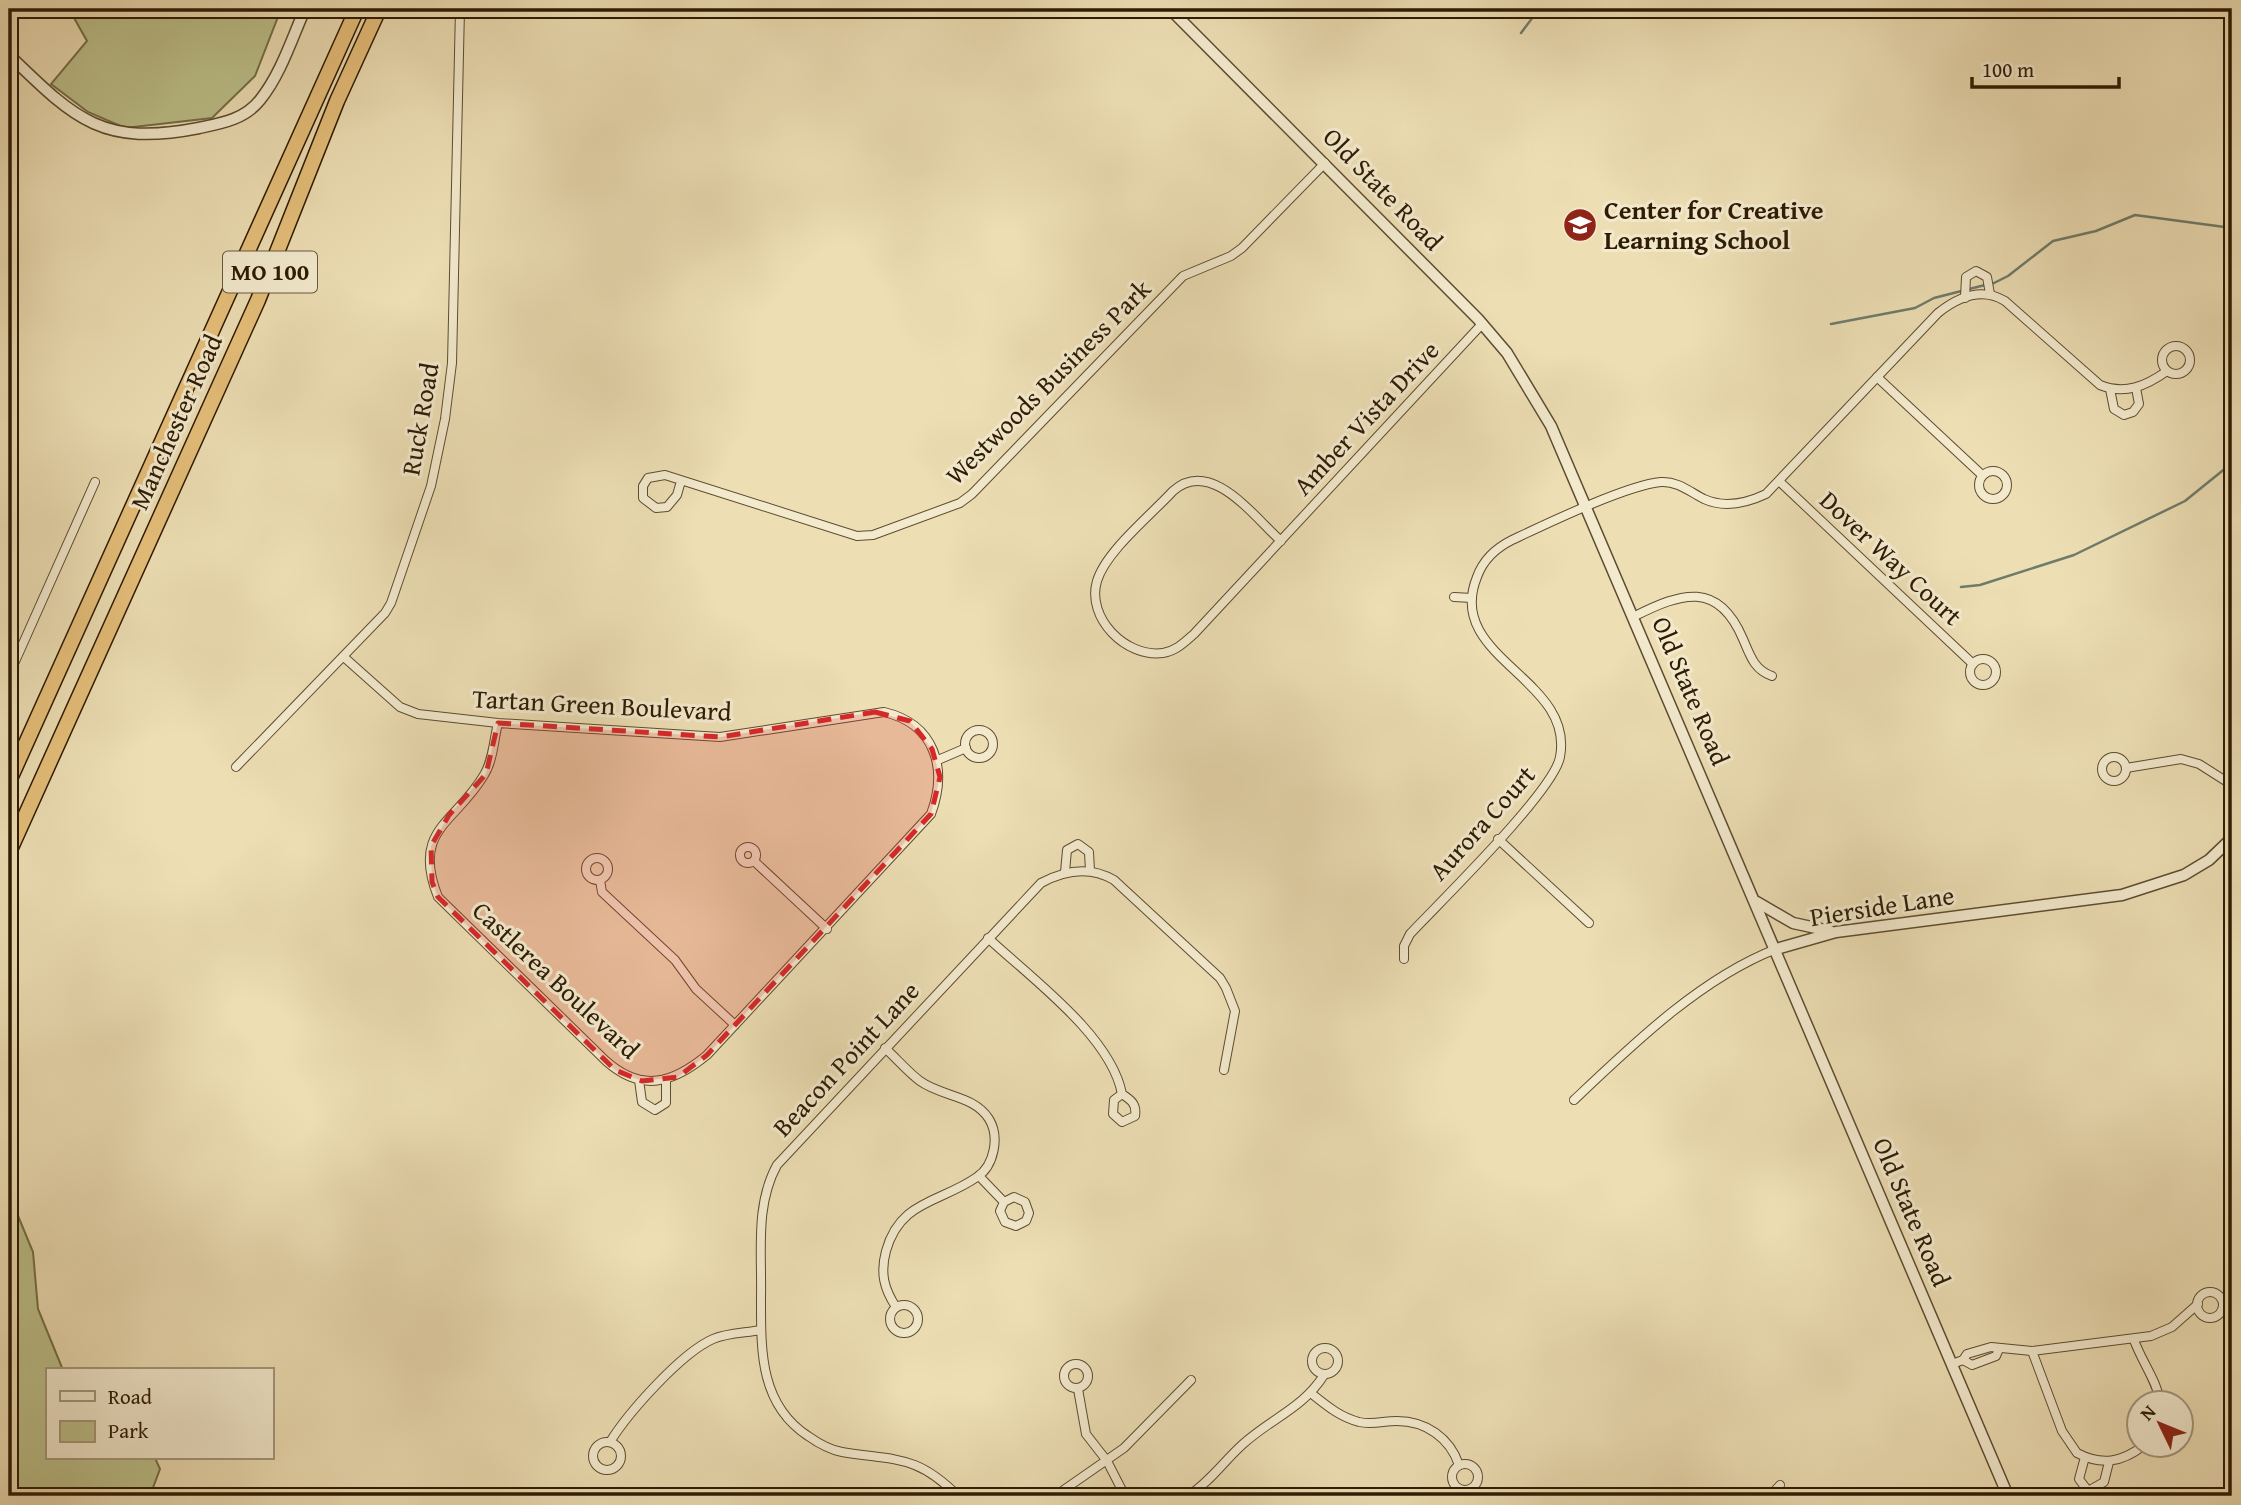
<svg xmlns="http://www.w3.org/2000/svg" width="2241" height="1505" viewBox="0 0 2241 1505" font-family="'Gentium Book Plus',serif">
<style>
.green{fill:#bcc08a;stroke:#746e46;stroke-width:2}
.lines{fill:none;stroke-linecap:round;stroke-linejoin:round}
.stream{stroke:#6e7c6b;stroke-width:2.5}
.minor-casing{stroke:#5d4c2f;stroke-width:10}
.tertiary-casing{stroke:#5d4c2f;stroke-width:13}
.trunk-casing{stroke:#2d1b03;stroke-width:17}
.minor{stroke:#f3eace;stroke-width:8}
.tertiary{stroke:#f3eace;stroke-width:10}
.trunk{stroke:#e6bf7a;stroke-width:14}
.marked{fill:#d62828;fill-opacity:0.2;stroke:#d62828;stroke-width:5;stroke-dasharray:14 9;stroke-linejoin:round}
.labels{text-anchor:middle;stroke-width:6;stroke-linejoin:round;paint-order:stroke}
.shield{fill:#f3eace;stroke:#685940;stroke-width:2}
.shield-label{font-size:24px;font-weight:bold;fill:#2d1b03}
.street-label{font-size:26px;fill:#2d1b03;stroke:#f3eace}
.poi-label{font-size:26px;font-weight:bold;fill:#2d1b03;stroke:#f3eace;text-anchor:start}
</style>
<rect width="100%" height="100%" fill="#eddeb4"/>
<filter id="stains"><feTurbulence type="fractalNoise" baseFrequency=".00286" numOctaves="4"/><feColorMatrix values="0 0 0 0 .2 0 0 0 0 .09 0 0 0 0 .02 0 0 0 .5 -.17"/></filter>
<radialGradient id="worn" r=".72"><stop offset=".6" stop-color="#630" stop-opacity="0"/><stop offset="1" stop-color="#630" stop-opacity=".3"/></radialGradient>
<g class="green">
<polygon points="69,9 281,9 255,76 212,118 125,128 88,112 51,84 87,41"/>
<polygon points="9,1194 33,1252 38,1309 63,1370 47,1370 47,1458 155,1458 160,1469 151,1493 146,1496 9,1496"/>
</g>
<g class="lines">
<g class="stream">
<polyline points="1521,33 1539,9"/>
<polyline points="1992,284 2008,276 2053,241 2096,231 2135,215 2232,228"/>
<polyline points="1831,324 1915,308 1934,298 1985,285"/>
<polyline points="1961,587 1980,585 2074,555 2185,501 2232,463"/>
</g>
<g class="minor-casing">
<g id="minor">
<polyline points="1965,298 1966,277 1976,271 1987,277 1990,294"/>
<circle cx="2176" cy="360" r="14"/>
<polyline points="1877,377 1982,475"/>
<polyline points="2110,389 2114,409 2124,415 2133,412 2139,404 2136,388"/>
<circle cx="1993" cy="485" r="14"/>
<polyline points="681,481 677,495 667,507 656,508 643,498 643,486 648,478 665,475 857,536 873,535 960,503 972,494 1183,276 1231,256 1242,248 1325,163"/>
<polyline points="1780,482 1973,664"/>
<path d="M1281 541C1254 517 1211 457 1173 491 1151 515 1106 551 1097 581 1086 618 1126 658 1163 653 1176 651 1185 642 1194 634L1482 324"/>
<polyline points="1454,597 1472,598"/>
<path d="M1635 616C1681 593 1718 580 1743 639 1750 655 1754 670 1772 676"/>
<path d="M345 658 400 707 418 714 498 723 720 737 884 712C935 724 948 768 931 814L707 1055C673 1083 642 1093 606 1061L438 897C411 829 456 823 484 775 493 761 494 739 498 723"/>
<circle cx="1983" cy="672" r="13"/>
<polyline points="9,675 95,482"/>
<circle cx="979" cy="744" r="14"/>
<circle cx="2114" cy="769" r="12"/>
<polyline points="938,760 966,748"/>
<polyline points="236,767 385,613 391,603 431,486 445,419 452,363 460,9"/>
<polyline points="2126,768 2181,759 2199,764 2232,785"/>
<polyline points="1498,839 1589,923"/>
<circle cx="748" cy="855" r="8"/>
<circle cx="597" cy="869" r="11"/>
<polyline points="754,861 827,929"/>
<polyline points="1065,872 1067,850 1078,844 1089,852 1090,871"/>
<polyline points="600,880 602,892 675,960 696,989 735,1025"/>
<path d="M988 938C1031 978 1111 1036 1122 1094L1114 1100 1113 1114 1122 1122 1135 1116C1137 1104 1131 1100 1122 1094"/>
<path d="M1404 959V946L1410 934C1440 902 1554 791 1560 757 1575 678 1444 658 1477 577 1483 560 1496 548 1512 540 1546 524 1627 485 1661 482 1678 481 1690 492 1704 499 1724 508 1747 503 1766 494L1938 313C1958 297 1982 287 2005 301L2100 385C2125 395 2146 386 2167 371"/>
<path d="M885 1048C897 1059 908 1072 920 1081 942 1097 974 1095 989 1119 1000 1137 994 1166 977 1177 940 1203 900 1200 886 1251 880 1273 884 1289 896 1307"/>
<polyline points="639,1080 642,1102 655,1110 666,1103 666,1079"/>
<path d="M1574 1100C1632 1045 1701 978 1776 949"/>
<polyline points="979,1176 1004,1202 1000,1211 1005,1222 1016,1226 1026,1221 1029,1213 1025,1202 1014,1197 1004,1202"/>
<circle cx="2210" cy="1305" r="13"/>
<circle cx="904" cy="1319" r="14"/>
<path d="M2134 1340C2142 1362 2157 1381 2161 1404"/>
<circle cx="1325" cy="1361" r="13"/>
<path d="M2032 1351 2062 1431 2077 1453C2102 1466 2122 1462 2143 1446"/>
<polyline points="1963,1360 1972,1365 1996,1356 1999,1349"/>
<circle cx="1076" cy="1376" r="12"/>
<polyline points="1952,1364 1963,1360 1967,1354 1991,1347 2032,1351 2151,1336 2172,1327 2198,1304"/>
<polyline points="1078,1389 1086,1434 1107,1461 1125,1496"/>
<path d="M1312 1394C1327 1406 1340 1417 1359 1422 1372 1425 1384 1421 1397 1421 1426 1421 1450 1438 1459 1465"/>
<circle cx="607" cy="1456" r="14"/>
<path d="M610 1442C628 1413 681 1353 713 1339 727 1333 745 1333 761 1330"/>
<polyline points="2085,1457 2079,1479 2088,1491 2104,1482 2109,1462"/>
<circle cx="1465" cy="1477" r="13"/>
<path d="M958 1496C916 1454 896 1461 842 1452 830 1450 818 1443 808 1436 759 1404 761 1349 761 1296 762 1252 755 1205 777 1165L1041 883C1065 870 1090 866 1114 880L1220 978 1226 988 1235 1011 1224 1070"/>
<polyline points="1055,1496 1124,1448 1191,1380"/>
<path d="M1188 1496C1210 1482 1224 1461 1243 1444 1272 1418 1303 1408 1324 1375"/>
<polyline points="1770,1496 1780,1485"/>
</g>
</g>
<g class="tertiary-casing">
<g id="tertiary">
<polyline points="1170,9 1478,319 1507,353 1551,426 2008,1496"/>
<path d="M9 55C75 119 102 147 199 128 223 123 245 119 260 100 281 74 292 38 305 9"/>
<polyline points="1757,902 1793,923 1830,931"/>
<polyline points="1776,949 1836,932 2122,895 2184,875 2209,860 2232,838"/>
</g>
</g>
<g class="trunk-casing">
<g id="trunk">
<polyline points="9,781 357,9"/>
<polyline points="9,852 258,300 337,101 379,9"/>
</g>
</g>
<use href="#minor" class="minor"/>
<use href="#tertiary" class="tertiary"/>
<use href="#trunk" class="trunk"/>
</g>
<path class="marked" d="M875 712 910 721 932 749 940 777 931 814 707 1055 678 1077 642 1081 615 1070 438 897 432 882 431 846 449 815 486 774 498 723 720 737Z"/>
<defs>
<g id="school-disc" transform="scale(1.75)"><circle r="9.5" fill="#8f2418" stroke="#f3eace"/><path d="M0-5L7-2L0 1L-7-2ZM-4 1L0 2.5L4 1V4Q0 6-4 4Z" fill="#fff"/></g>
</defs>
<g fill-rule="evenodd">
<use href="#school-disc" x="1580" y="225"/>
</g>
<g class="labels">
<rect class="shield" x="223" y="251.5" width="94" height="41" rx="5"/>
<g class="shield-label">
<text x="270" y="280">MO 100</text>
</g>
<g class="street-label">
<text transform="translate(1383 189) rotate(46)" y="9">Old State Road</text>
<text transform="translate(1048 382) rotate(-45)" y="9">Westwoods Business Park</text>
<text transform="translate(1366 418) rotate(-47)" y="9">Amber Vista Drive</text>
<text transform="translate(420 419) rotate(-80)" y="9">Ruck Road</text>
<text transform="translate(176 422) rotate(-66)" y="9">Manchester Road</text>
<text transform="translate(1891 558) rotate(43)" y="9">Dover Way Court</text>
<text transform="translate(1691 691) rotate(67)" y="9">Old State Road</text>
<text transform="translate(602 705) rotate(3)" y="9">Tartan Green Boulevard</text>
<text transform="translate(1482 823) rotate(-48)" y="9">Aurora Court</text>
<text transform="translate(1882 906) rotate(-9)" y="9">Pierside Lane</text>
<text transform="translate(556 980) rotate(43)" y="9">Castlerea Boulevard</text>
<text transform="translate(846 1059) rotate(-47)" y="9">Beacon Point Lane</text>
<text transform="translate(1912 1212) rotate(67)" y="9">Old State Road</text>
</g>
<g class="poi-label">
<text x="1604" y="219">Center for Creative<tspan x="1604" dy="30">Learning School</tspan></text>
</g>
</g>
<rect width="2241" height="1505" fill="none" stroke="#eddeb4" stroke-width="35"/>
<rect x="10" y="10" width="2220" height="1484" fill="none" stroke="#2d1b03" stroke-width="3.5"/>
<rect x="18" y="18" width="2206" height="1470" fill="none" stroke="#2d1b03" stroke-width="2"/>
<rect x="46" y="1368" width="228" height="91" fill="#f3eace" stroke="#a4977d" stroke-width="2"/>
<rect x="60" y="1391" width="35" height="10" fill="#f3eace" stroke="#a4977d" stroke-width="2"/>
<text x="108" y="1404" font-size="21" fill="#2d1b03">Road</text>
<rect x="60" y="1421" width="35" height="21" fill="#bcc08a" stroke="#a4977d" stroke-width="2"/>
<text x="108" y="1438" font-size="21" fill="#2d1b03">Park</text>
<g transform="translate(2160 1424) rotate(313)"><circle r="33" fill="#f3eace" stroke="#a4977d" stroke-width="2"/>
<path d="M0-5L12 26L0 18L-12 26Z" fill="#8f2418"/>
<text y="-10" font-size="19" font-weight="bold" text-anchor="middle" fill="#2d1b03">N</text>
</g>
<path d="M1972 77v10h147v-10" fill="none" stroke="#2d1b03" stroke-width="3.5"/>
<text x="1982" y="77" font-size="21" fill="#2d1b03" stroke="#f3eace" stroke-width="5" paint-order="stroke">100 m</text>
<rect width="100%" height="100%" filter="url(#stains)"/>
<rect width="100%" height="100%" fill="url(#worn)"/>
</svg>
